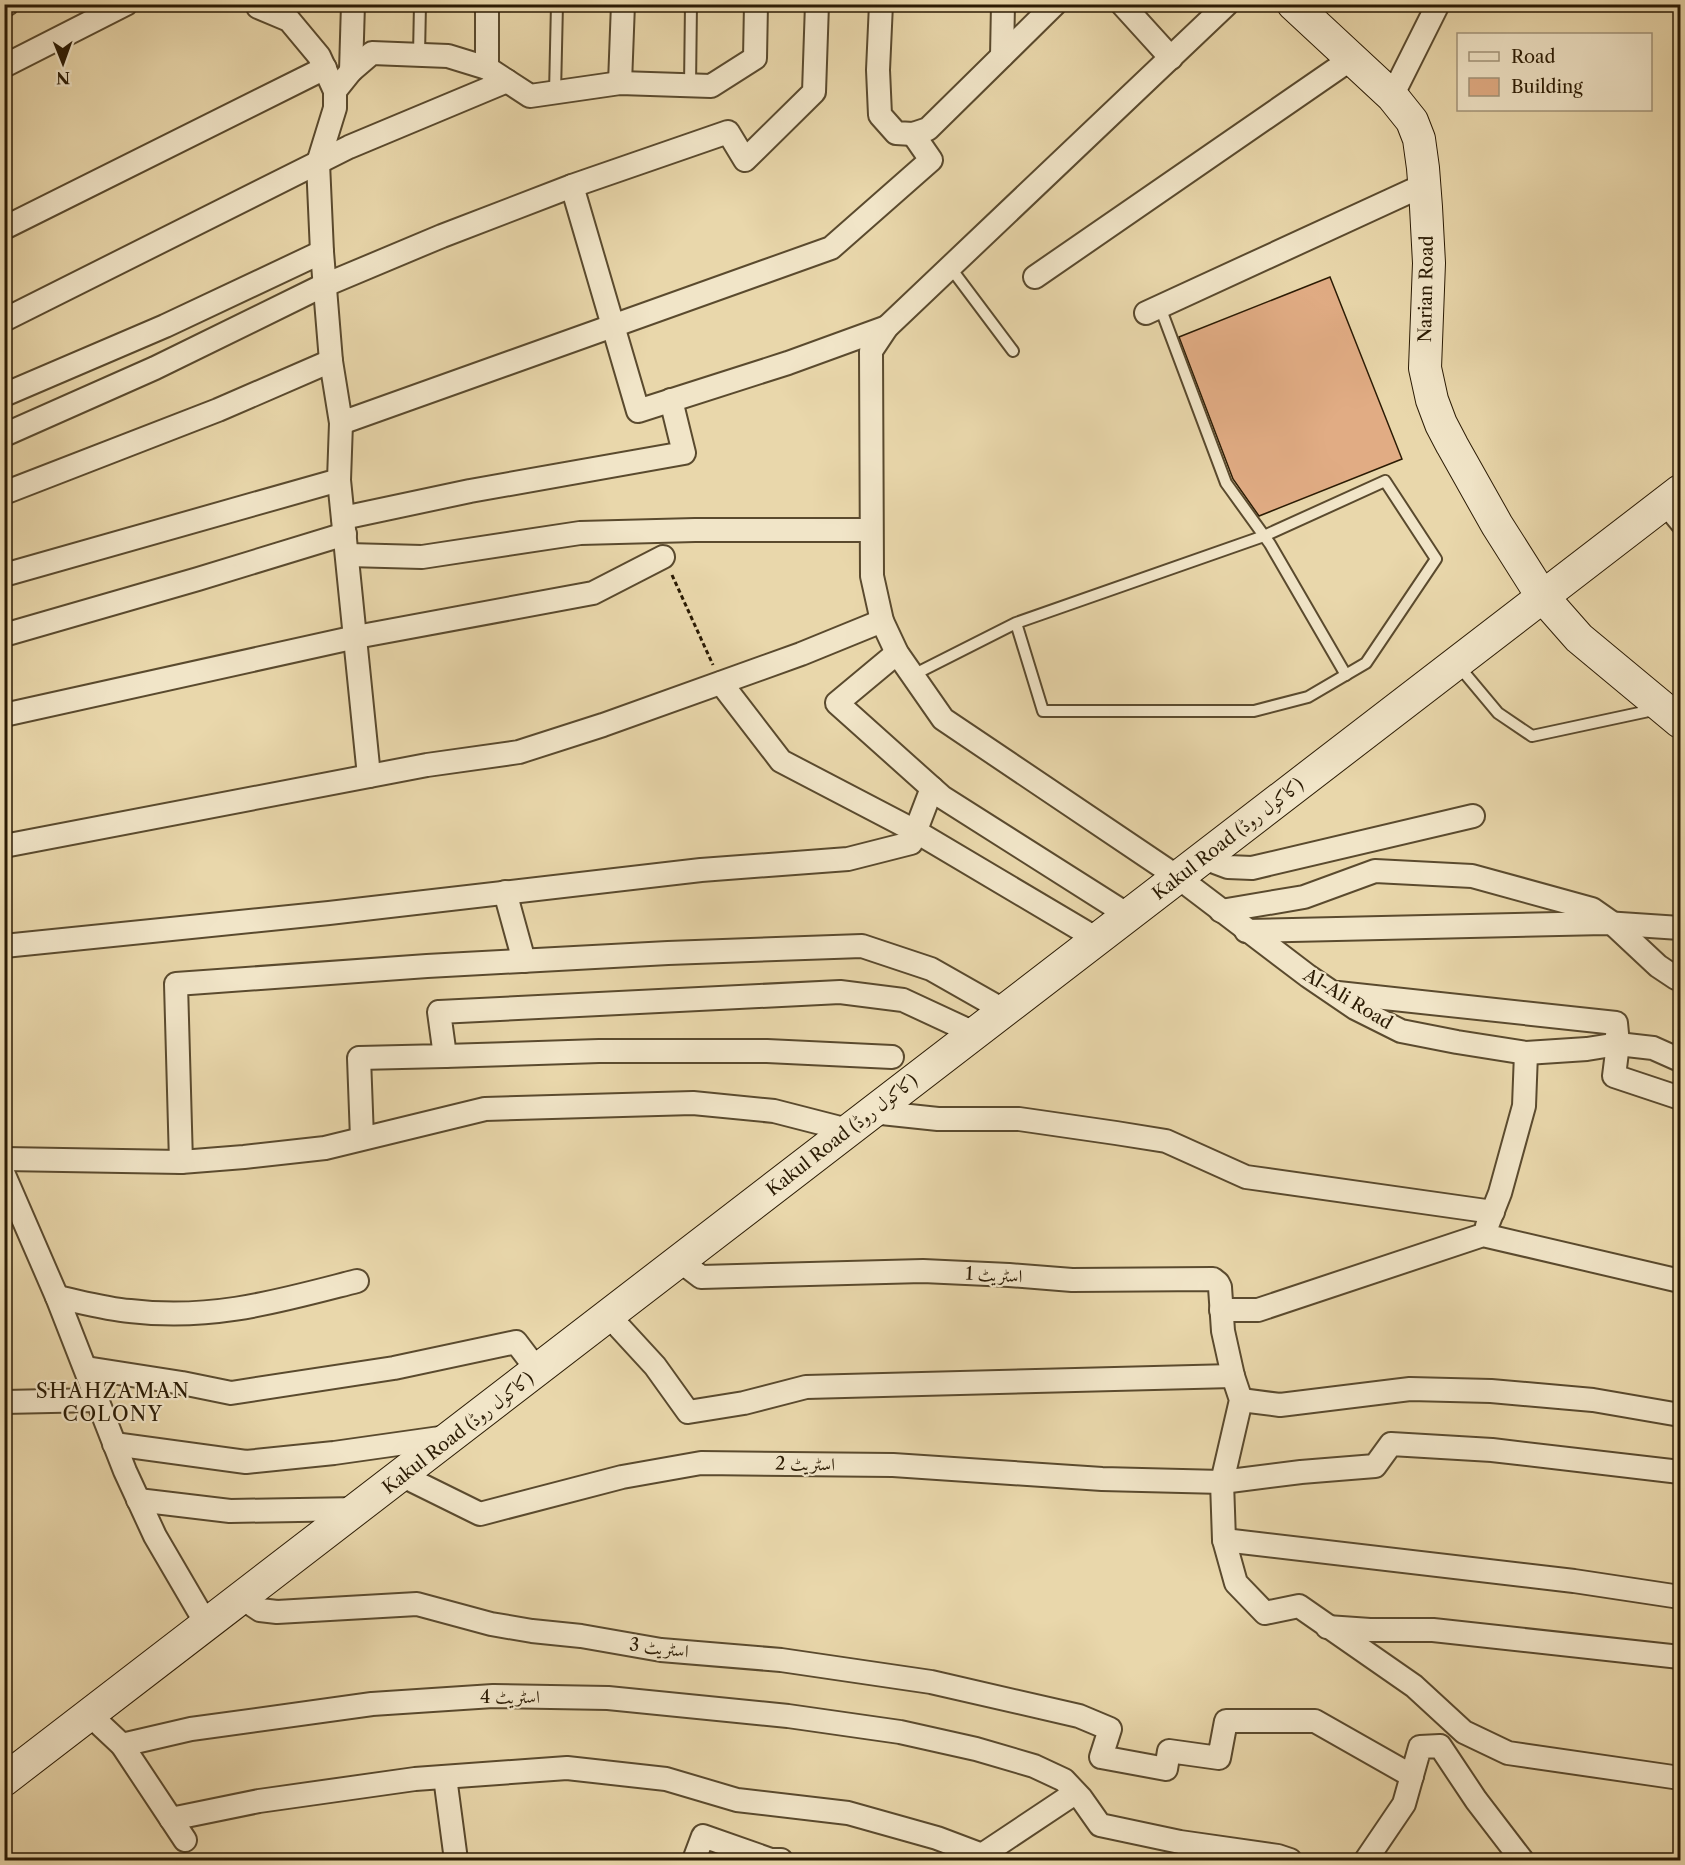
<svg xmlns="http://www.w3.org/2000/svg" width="1685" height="1865" viewBox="0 0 1685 1865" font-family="'Libre Caslon Text',Amiri,serif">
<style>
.building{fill:#e1ac84;stroke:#2b1b04;stroke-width:1.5}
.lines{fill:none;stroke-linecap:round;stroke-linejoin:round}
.service-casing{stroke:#5a4a2e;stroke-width:14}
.minor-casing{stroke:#5a4a2e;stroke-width:26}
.secondary-casing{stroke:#2b1b04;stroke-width:34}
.path{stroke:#2b1b04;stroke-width:3;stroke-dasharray:4.5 3;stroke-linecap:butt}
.service{stroke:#f1e5c8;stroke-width:10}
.minor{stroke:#f1e5c8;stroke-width:22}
.secondary{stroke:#f1e5c8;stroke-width:32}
.labels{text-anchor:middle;stroke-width:4.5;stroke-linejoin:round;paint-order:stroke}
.street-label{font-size:18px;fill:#2b1b04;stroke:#f1e5c8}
.neighbourhood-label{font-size:20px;letter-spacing:1.5px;fill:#2b1b04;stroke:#f1e5c8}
</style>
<rect width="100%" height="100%" fill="#e9d7ab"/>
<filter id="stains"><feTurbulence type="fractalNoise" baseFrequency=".00333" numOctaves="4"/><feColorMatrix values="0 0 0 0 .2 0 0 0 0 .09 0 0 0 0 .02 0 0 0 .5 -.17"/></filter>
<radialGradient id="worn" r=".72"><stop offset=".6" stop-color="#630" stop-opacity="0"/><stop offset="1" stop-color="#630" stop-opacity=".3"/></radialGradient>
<polygon class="building" points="1330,277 1402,459 1259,516 1233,479 1179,337"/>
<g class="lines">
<g class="service-casing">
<g id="service">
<polyline points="419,55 420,4"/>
<polyline points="690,86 691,4"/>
<polyline points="555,93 557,4"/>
<polyline points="950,267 1013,351"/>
<polyline points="1160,307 1226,483 1270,544 1346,675"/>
<polyline points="1661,507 1680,530"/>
<polyline points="1457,664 1498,713 1532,736 1658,709"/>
<polyline points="913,675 1016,623 1043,711 1254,711 1308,697 1366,663 1436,559 1385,481 1264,536 1016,623"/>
</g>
</g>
<g class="minor-casing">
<g id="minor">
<polyline points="257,4 258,7 289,20 319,56 335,91 335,108 318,163 322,252 331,361 341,423 831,248 931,160 913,134"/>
<polyline points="881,4 878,70 880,115 896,133 913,134 928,129 1055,4"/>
<polyline points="1122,4 1171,58"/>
<polyline points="1227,4 887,327 871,351 872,576 882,621 897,653 943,719 1179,878 1308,976 1355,1008 1401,1031 1457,1042 1526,1053 1587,1049 1618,1044 1653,1048 1680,1060"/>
<polyline points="4,6 7,4"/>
<polyline points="1002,56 1003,4"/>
<polyline points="4,66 126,4"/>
<polyline points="487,68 487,4"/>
<polyline points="351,71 353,4"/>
<polyline points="620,83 623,4"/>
<polyline points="335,91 351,71 372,53 448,56 487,68 530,96 620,83 711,86 755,58 756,4"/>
<polyline points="1392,96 1438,4"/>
<polyline points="572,186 638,411 788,363 887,327"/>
<polyline points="4,228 325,68"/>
<polyline points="1035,277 1351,59"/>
<polyline points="1146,313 1424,185"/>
<polyline points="4,320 349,147 507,81"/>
<polyline points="4,395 165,326 322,252"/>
<polyline points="4,435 155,368 318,288 442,236 572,186 728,132 745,160 814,92 817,4"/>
<polyline points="339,480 369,776"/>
<polyline points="4,493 218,410 331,361"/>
<polyline points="343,518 470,491 684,453 671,400"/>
<polyline points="348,555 422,557 580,533 695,530 871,530"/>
<polyline points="4,575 339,480 341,423"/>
<polyline points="4,635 198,579 345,534"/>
<polyline points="897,653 837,703 942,797 1128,915"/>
<polyline points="721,683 781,761 915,831 1097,939"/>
<polyline points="4,715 356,637 593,593 663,557"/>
<polyline points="4,846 427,765 519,752 603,725 801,654 882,621"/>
<polyline points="1204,858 1228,867 1252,868 1473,816"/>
<polyline points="505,892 524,961"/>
<polyline points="1221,911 1304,897 1375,871 1472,876 1592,909 1612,923 1658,966 1676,978 1680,978"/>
<polyline points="1246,931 1605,923 1680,928"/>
<polyline points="4,946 329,913 701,870 848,859 911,843 932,788"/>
<polyline points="1338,993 1616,1023 1618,1044 1614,1076 1680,1098"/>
<polyline points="445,1056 599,1051 767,1051 892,1057"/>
<polyline points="872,1112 938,1119 1019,1119 1116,1133 1166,1141 1246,1177 1493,1212"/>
<polyline points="362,1138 359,1058 445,1056 439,1012 840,992 903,1000 974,1033"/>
<polyline points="4,1159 181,1162 244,1157 325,1148 485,1109 693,1103 774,1111 848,1130"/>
<polyline points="181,1162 176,984 427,966 668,953 862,946 931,969 1005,1011"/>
<polyline points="4,1175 57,1297 125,1471 155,1536 207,1625"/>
<polyline points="1487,1226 1500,1193 1524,1106 1526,1053"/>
<polyline points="680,1261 701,1277 923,1271 1009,1275 1072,1280 1213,1279 1218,1283 1220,1287 1223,1331 1233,1376 1241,1400 1222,1482 1224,1540 1236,1583 1265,1613 1299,1606 1414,1686 1464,1732 1508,1753 1680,1778"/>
<path d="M57 1297C81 1302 106 1309 130 1311 213 1321 279 1301 357 1281"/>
<polyline points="1221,1310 1258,1310 1483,1235 1680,1281"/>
<polyline points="609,1316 655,1366 688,1412 744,1403 806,1387 1233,1376"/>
<polyline points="86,1368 182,1383 231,1393 394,1368 516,1342 538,1371"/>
<polyline points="1241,1400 1280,1405 1410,1389 1491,1391 1593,1400 1680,1415"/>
<polyline points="4,1402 98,1400"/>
<polyline points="114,1444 246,1462 334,1453 447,1437"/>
<polyline points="403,1476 480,1514 622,1477 701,1463 893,1465 1102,1479 1222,1482 1301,1472 1375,1466 1391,1444 1492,1450 1680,1472"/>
<polyline points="138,1500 230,1511 359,1509"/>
<polyline points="1224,1540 1574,1581 1680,1597"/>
<polyline points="242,1598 260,1610 277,1612 417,1604 491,1624 532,1631 581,1636 661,1650 781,1660 931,1682 1079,1716 1110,1729 1101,1757 1166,1769 1169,1751 1219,1758 1226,1721 1315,1721 1412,1776"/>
<polyline points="1327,1627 1370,1630 1433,1630 1680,1657"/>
<polyline points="90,1715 122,1745 191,1729 372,1704 493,1696 608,1698 788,1716 900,1732 976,1749 1034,1766 1064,1780 1081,1798 1100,1825 1180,1842 1278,1856 1290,1860"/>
<polyline points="122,1745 185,1840"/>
<polyline points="445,1777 456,1860"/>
<polyline points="171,1819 259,1801 415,1779 567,1768 666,1779 737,1800 848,1813 937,1838 982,1855 976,1860"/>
<polyline points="982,1855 1075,1793"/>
<polyline points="694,1860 703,1836 771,1860 781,1860"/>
<polyline points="1366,1860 1404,1804 1420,1747 1440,1746 1476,1800 1522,1860"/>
</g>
</g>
<g class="secondary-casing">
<g id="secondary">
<polyline points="1293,4 1392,96 1412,121 1419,139 1423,168 1426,207 1429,263 1425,368 1432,400 1441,424 1452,445 1497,525 1542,596 1579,638 1680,722"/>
<polyline points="4,1780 1680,491"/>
</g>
</g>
<polyline class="path" points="672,575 713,665"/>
<use href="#service" class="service"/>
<use href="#minor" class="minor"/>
<use href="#secondary" class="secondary"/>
</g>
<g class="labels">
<g class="street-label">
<text transform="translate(1426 289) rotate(-89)" y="6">Narian Road</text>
<text transform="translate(1228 839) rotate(-38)" y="6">Kakul Road (کاکول روڈ)</text>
<text transform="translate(1348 999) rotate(31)" y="6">Al-Ali Road</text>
<text transform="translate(842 1135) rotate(-38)" y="6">Kakul Road (کاکول روڈ)</text>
<text transform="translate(994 1275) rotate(3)" y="6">اسٹریٹ 1</text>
<text transform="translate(458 1433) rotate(-38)" y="6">Kakul Road (کاکول روڈ)</text>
<text transform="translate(805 1464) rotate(1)" y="6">اسٹریٹ 2</text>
<text transform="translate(659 1648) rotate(7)" y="6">اسٹریٹ 3</text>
<text x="510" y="1703">اسٹریٹ 4</text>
</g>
<g class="neighbourhood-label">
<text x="113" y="1398">SHAHZAMAN<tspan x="113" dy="23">COLONY</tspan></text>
</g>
</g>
<rect width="1685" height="1865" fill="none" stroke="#e9d7ab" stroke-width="24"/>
<rect x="6" y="6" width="1673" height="1853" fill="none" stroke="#2b1b04" stroke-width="3"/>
<rect x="12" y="12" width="1661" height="1841" fill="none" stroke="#2b1b04" stroke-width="1.5"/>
<rect x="1457" y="33" width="195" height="78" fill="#f1e5c8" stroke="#a2947a" stroke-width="1.5"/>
<rect x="1469" y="52" width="30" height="9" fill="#f1e5c8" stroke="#a2947a" stroke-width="1.5"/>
<text x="1511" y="63" font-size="18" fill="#2b1b04">Road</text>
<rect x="1469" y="78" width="30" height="18" fill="#e1ac84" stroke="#a2947a" stroke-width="1.5"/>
<text x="1511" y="93" font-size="18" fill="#2b1b04">Building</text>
<g transform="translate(63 63) rotate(179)" stroke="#f1e5c8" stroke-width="4.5" paint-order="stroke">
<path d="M0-4.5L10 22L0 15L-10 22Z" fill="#2b1b04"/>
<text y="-9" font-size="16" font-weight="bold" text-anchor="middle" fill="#2b1b04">N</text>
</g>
<rect width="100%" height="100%" filter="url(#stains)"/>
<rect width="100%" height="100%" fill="url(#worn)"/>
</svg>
